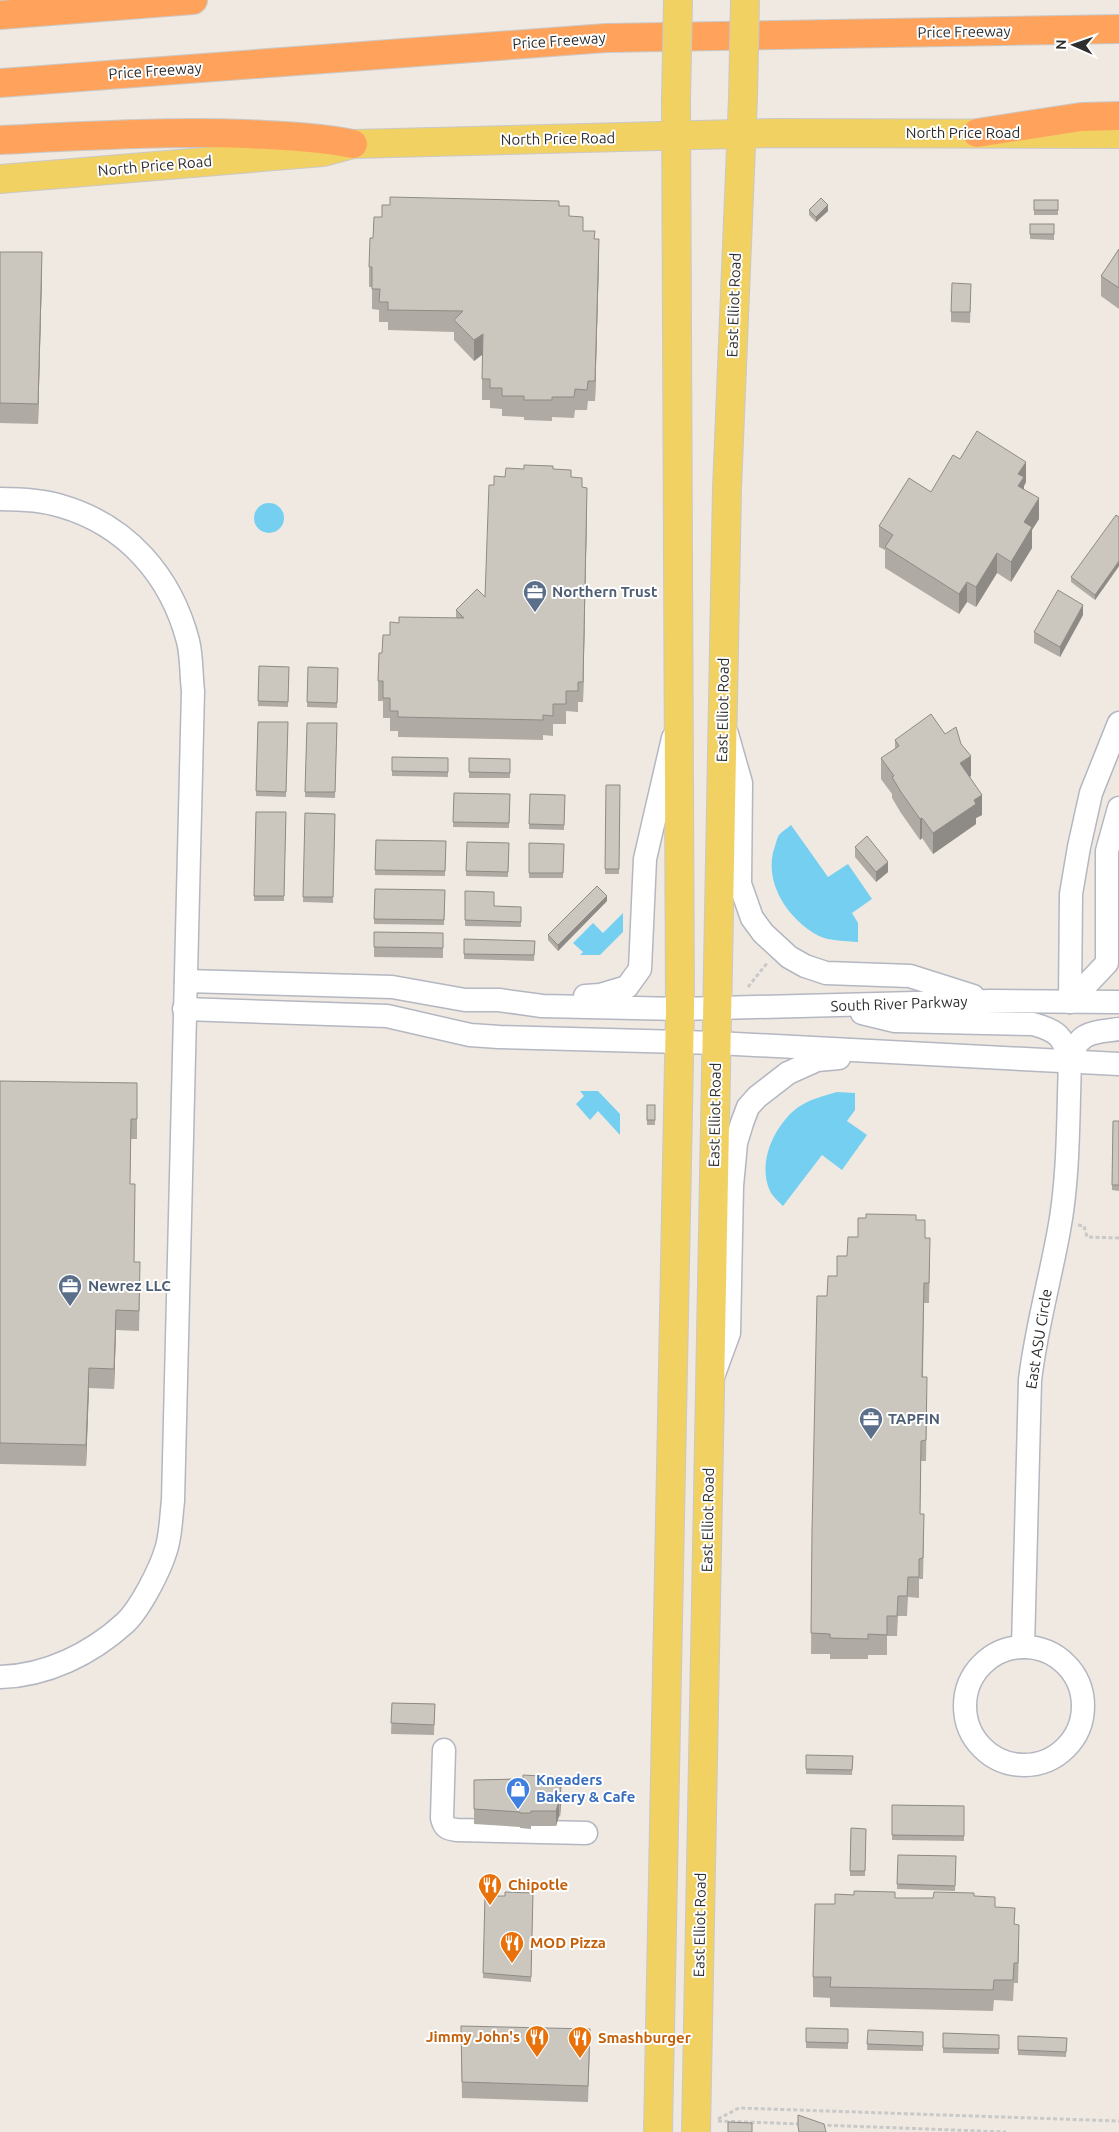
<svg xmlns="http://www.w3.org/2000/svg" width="1119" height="2132" viewBox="0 0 1119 2132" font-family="Ubuntu,sans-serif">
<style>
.water{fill:#75cff0}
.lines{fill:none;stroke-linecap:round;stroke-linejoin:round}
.minor-casing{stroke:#b4b7c1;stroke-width:25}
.major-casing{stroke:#c9c9c9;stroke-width:30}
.highway-casing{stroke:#c9c9c9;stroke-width:30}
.path{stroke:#c9c9c9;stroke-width:3;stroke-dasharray:4 2.5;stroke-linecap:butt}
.minor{stroke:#fff;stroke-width:22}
.major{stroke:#f2d163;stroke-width:28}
.highway{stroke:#ffa35c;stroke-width:28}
.major-bridge-casing{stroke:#c9c9c9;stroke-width:30;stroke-linecap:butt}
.major-bridge{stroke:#f2d163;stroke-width:28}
.wall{fill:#afaba4}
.shaded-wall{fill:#8e8b86}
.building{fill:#cbc7bf;stroke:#8e8b86}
.labels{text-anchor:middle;stroke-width:4;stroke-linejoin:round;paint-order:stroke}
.street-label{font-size:15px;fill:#2e2e2e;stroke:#fff}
.service-label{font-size:15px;font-weight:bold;fill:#4e5e75;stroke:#fff;text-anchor:start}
.shop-label{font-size:15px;font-weight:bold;fill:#366cbe;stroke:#fff;text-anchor:start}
.food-label{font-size:15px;font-weight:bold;fill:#c56008;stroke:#fff;text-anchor:start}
</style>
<rect width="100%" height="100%" fill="#efe9e1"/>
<g class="water">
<circle cx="269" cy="518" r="15"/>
<path d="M791 825 828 877 848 864 872 899 852 913 858 923V942C846 941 830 941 819 936 788 920 762 881 775 846 776 843 777 838 779 835 782 831 788 828 791 825Z"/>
<polygon points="623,913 623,932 600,955 580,955 583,952 573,943 593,923 603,933"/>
<polygon points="580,1091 598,1091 620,1114 620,1135 598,1111 590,1120 576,1104 584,1096"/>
<path d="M837 1092 855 1093V1110L847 1121 867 1135 842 1170 822 1155 783 1206C779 1202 773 1197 770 1191 757 1163 774 1126 797 1108 810 1099 823 1096 837 1092Z"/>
</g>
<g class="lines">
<g class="minor-casing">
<g id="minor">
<path d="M0 499C19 499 42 500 61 506 127 525 171 576 188 641 192 657 191 675 193 691L173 1501C171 1516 171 1535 166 1550 160 1570 140 1609 125 1623 91 1654 46 1676 0 1677"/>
<polyline points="727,734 741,783 740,884 752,918 763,933 789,957 805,966 826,973 910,976 973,996"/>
<polyline points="186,981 392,987 465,1000 499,1000 542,1006 680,1009 991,1001 1119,1002"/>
<polyline points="585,996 600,995 627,987 640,969 645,859 673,738"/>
<polyline points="1070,1002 1071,894 1079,847 1091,793 1119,723"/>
<polyline points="1070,1002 1107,963 1107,851 1119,808"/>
<polyline points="184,1009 387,1016 470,1035 499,1037 717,1043 1119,1064"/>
<path d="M862 1013 895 1021 1033 1024C1058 1031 1063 1036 1070 1061"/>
<polyline points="714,1374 729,1333 732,1186 736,1143 742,1123 748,1107 757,1097 788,1073 817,1060 839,1058"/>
<path d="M1023 1647 1030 1380C1036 1329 1050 1280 1059 1230 1069 1177 1068 1116 1070 1061 1078 1031 1092 1033 1119 1029"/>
<circle cx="1024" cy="1706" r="59"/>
<path d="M444 1750 442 1818C444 1827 447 1829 457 1830L586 1833"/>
</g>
</g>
<g class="major-casing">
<g id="major">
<polyline points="0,179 323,152 353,144 775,133 1119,134"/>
<polyline points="658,2132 680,1009 676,100"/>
<polyline points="696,2132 727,489 743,98"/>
</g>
</g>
<g class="highway-casing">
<g id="highway">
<polyline points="0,15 193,0"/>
<polyline points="0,83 606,38 1119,29"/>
<polyline points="977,133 1081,117 1119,116"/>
<path d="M0 140C82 136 165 131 247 134 283 136 318 137 353 144"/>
</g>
</g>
<g class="path">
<polyline points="748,987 768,962"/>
<polyline points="1078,1225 1084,1226 1087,1237 1119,1238"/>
<polyline points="718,2119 739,2108 1119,2121"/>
<polyline points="718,2121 802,2124"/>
<polyline points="821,2125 1006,2132"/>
</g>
<use href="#minor" class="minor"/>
<use href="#major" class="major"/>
<use href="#highway" class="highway"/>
<g class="major-bridge-casing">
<g id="major-bridge">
<polyline points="743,98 745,0"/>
<polyline points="676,100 678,0"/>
</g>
</g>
<use href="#major-bridge" class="major-bridge"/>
</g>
<g class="wall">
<rect x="1034" y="200" width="24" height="15"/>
<polygon points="559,206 583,231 595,239 599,259 595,401 588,401 587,410 575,410 574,418 552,417 552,421 524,420 524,417 502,416 502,409 490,408 490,400 482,400 482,355 474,361 454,340 454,332 388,330 388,322 379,322 379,310 372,309 372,287 369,287 369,267 373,238 382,217"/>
<polygon points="809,210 828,211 816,222 809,215"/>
<polygon points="1030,224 1054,224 1054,240 1030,239"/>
<polygon points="1119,249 1119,309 1101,296 1101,276"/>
<polygon points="0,252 42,273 38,424 0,423"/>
<polygon points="971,294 970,323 951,322 951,312"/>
<polygon points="960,459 1026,482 1024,486 1024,489 1039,519 1032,530 1032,548 1011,582 997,573 976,607 967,602 959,614 885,568 885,550 879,547 879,526 931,492"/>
<polygon points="524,469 553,469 571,477 582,487 587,508 583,702 578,702 578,712 566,711 566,724 553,724 553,736 543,735 543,740 398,737 398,731 390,731 390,718 383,718 383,701 378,701 378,681 382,653 390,635 399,623 456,618 456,610 485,597 494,485 505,477"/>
<polygon points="1119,517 1119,566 1095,600 1071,582 1071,577"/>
<polygon points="1083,615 1060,657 1034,643 1034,632"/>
<polygon points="259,666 289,667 288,707 258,706"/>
<polygon points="308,667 338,668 337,708 307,707"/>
<polygon points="258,722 288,722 286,797 256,796"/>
<polygon points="307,723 337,723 335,798 305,797"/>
<polygon points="895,740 971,776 970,777 982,815 976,818 976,824 933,854 922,838 920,840 901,813 892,798 892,794 881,779 881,758 895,749"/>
<polygon points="392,757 448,758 448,777 392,776"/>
<polygon points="469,758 510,759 510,778 469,778"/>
<polygon points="606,785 620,785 619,874 605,874"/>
<polygon points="454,793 510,794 509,828 453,827"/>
<polygon points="530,794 565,795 564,830 529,829"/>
<polygon points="256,812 286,812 284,901 254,901"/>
<polygon points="305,813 335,814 333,903 303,902"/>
<polygon points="376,840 446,841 445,876 375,875"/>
<polygon points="467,842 509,843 508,877 466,876"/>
<polygon points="529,843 564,844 563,878 529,878"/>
<polygon points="855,847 888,872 876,882 855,857"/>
<polygon points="375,889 445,890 444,925 374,924"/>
<polygon points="465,891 494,906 521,907 521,927 465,926"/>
<polygon points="607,901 558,951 548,940 548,935"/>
<polygon points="374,932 443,933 443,958 374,957"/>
<polygon points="464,939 535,941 534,961 464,959"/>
<polygon points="0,1081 137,1083 137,1139 131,1139 130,1184 135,1204 134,1262 140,1283 139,1331 116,1330 114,1389 89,1388 86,1466 0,1464"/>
<rect x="647" y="1105" width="8" height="20"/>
<polygon points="1113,1121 1119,1121 1119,1191 1112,1190"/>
<polygon points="916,1220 925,1238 930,1259 929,1303 924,1303 923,1377 927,1397 926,1461 921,1461 920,1514 924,1534 923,1579 919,1579 919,1598 908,1597 907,1616 898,1616 897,1636 887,1636 887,1655 868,1655 868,1659 830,1659 830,1654 811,1654 812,1531 837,1276 858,1237"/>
<polygon points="392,1703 435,1704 434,1735 391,1734"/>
<polygon points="806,1755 853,1756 852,1775 806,1774"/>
<polygon points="556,1777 561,1803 560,1817 559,1816 556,1826 531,1826 531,1829 520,1828 520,1827 474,1824 474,1780"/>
<polygon points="892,1805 964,1806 964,1841 892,1840"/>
<polygon points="851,1828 866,1829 865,1876 850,1876"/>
<polygon points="898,1855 956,1856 955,1891 897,1889"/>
<polygon points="533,1893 531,1982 483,1978 485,1896 505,1896"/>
<polygon points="974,1896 995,1907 1015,1924 1019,1945 1018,1983 1014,1983 1013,2001 994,2000 993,2011 830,2007 830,1998 813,1997 813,1977 835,1904 895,1898 933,1898"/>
<polygon points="461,2026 590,2045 588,2102 462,2098"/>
<polygon points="806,2028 848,2029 848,2049 806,2048"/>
<polygon points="868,2030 923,2032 923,2051 867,2050"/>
<polygon points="943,2033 999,2035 999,2054 943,2053"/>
<polygon points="1018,2036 1067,2038 1066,2057 1018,2055"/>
</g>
<g class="shaded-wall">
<polygon points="828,205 828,211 816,222 816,217"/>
<polygon points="599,239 599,259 595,401 595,381"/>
<polygon points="42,252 42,273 38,424 38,404"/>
<polygon points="483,334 483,354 474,361 474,340"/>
<polygon points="1026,462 1026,482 1024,486 1024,497 1018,506 1018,474"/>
<polygon points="587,488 587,508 583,702 583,682"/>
<polygon points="1039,498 1039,519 1032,530 1032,548 1011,582 1011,562 1024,522"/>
<polygon points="997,553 997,573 976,607 976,587"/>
<polygon points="1119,561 1119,566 1095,600 1095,595"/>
<polygon points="967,582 967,602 959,614 959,594"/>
<polygon points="1083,605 1083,615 1060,657 1060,647"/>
<polygon points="971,756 971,776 960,783 960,763"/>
<polygon points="982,795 982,815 976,818 976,824 933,854 933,833 974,800"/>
<polygon points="922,818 922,838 920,840 920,819"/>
<polygon points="888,862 888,872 876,882 876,872"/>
<polygon points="607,896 607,901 558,951 558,945"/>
<polygon points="116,1310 116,1330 114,1389 114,1369"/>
<polygon points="89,1368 89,1388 86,1466 86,1445"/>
<polygon points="561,1787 561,1803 560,1817 560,1801"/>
<polygon points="559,1801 559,1816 556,1826 556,1811"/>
</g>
<g class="building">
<polygon points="390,197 559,201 559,206 569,206 569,216 583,217 583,231 595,231 594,239 599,239 595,381 588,381 587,390 575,389 574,397 552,397 552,400 524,400 524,396 502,396 502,388 490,388 490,379 482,379 483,334 474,340 454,320 463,311 388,310 388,302 379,302 380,289 372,289 372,267 369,267 370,238 373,238 374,217 382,217 382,205 390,205"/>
<polygon points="821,198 828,205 816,217 809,210"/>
<rect x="1034" y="200" width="24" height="10"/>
<rect x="1030" y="224" width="24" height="10"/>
<polygon points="1119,249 1119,288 1101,276"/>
<polygon points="0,252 42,252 38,404 0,403"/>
<polygon points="952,283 971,284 970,312 951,312"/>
<polygon points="977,431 1026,462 1018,474 1024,477 1018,486 1039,498 1024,522 1032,527 1011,562 997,553 976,587 967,582 959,594 885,547 893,535 879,526 909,478 931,492 953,455 960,459"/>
<polygon points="524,465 553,466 553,469 571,470 571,477 582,478 582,487 587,488 583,682 578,682 578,691 566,691 566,704 553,704 553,716 543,715 543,720 398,717 398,711 390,711 390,698 383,698 383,681 378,681 379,653 382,653 383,635 390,635 390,622 399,623 399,617 464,618 456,610 477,589 485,597 489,485 494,485 494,476 505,477 506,468 524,469"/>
<polygon points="1116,515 1119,517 1119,561 1095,595 1071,577"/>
<polygon points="1058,590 1083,605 1060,647 1034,632"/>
<polygon points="259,666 289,667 288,702 258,701"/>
<polygon points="308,667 338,668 337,703 307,702"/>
<polygon points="931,714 945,734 956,727 961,744 971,756 960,763 982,795 974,800 976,804 933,833 922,818 920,819 901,792 892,777 894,776 881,758 899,746 895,740"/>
<polygon points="258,722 288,722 286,792 256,791"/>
<polygon points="307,723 337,723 335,792 305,792"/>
<polygon points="392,757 448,758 448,772 392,771"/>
<polygon points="469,758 510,759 510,773 469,772"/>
<polygon points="606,785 620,785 619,869 605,869"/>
<polygon points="454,793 510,794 509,823 453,822"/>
<polygon points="530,794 565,795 564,825 529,824"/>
<polygon points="256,812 286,812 284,896 254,896"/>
<polygon points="305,813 335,814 333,897 303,897"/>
<polygon points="867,836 888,862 876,872 855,847"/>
<polygon points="376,840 446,841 445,871 375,870"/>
<polygon points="467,842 509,843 508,872 466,871"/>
<polygon points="529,843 564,844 563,873 529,873"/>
<polygon points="597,886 607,896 558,945 548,935"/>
<polygon points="375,889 445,890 444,920 374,919"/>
<polygon points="465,891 494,892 494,906 521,907 521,922 465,920"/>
<polygon points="374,932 443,933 443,948 374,947"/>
<polygon points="464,939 535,941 534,955 464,954"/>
<polygon points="0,1081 137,1083 137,1119 131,1119 130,1184 135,1184 134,1262 140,1262 139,1311 116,1310 114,1369 89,1368 86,1445 0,1443"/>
<rect x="647" y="1105" width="8" height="15"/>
<polygon points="1113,1121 1119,1121 1119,1185 1112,1185"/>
<polygon points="866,1214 916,1215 916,1220 925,1220 925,1238 930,1238 929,1283 924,1283 922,1377 927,1377 926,1440 921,1441 920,1514 924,1514 923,1558 919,1559 919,1577 908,1577 907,1596 898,1596 897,1616 887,1616 887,1635 868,1634 868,1639 830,1638 830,1634 811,1633 812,1531 817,1296 827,1296 828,1276 837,1276 837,1256 847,1256 848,1237 858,1237 858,1218 866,1218"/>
<polygon points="392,1703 435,1704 434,1725 391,1723"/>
<polygon points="806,1755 853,1756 852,1770 806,1769"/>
<polygon points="523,1775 556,1777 559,1787 561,1787 560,1801 559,1801 556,1811 531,1811 531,1813 520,1813 520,1812 474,1809 474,1780 523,1779"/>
<polygon points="892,1805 964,1806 964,1836 892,1835"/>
<polygon points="851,1828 866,1829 865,1871 850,1871"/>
<polygon points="898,1855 956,1856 955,1886 897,1884"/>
<polygon points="854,1891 895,1892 895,1898 933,1898 934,1892 974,1893 974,1896 995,1897 995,1907 1015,1908 1014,1924 1019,1925 1018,1963 1014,1963 1013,1980 994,1980 993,1990 830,1987 831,1977 813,1977 815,1904 835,1904 835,1894 854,1895"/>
<polygon points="505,1892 533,1893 531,1977 483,1973 485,1896 505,1896"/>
<polygon points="461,2026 590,2029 588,2086 462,2082"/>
<polygon points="806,2028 848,2029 848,2043 806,2042"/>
<polygon points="868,2030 923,2032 923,2046 867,2044"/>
<polygon points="943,2033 999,2035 999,2049 943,2048"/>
<polygon points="1018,2036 1067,2038 1066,2052 1018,2050"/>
<polygon points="798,2115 824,2124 826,2132 799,2132 798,2126"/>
<polygon points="728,2122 752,2123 752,2132 728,2132"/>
</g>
<defs>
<g id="office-pin" transform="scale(1.25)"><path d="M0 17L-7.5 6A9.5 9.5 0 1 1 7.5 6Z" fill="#5c6f8a" stroke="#fff"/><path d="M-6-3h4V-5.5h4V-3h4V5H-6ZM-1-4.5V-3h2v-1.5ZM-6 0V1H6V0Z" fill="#fff"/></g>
<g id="shop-pin" transform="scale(1.25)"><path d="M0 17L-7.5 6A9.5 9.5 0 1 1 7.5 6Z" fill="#3f7fe0" stroke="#fff"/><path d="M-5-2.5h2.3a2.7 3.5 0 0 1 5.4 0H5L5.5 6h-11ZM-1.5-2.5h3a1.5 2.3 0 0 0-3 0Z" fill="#fff"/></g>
<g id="restaurant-pin" transform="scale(1.25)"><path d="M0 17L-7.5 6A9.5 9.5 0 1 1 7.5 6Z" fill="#e8710a" stroke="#fff"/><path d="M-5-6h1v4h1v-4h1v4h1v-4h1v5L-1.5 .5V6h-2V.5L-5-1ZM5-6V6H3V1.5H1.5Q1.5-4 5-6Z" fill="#fff"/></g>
</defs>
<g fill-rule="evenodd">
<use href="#office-pin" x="535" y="592"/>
<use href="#office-pin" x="70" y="1286"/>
<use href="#office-pin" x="871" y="1419"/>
<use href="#shop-pin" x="518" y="1789"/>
<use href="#restaurant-pin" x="490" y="1885"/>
<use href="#restaurant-pin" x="512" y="1943"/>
<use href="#restaurant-pin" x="537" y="2037"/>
<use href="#restaurant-pin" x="580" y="2038"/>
</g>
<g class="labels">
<g class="street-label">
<text transform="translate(964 32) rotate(-1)" y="5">Price Freeway</text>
<text transform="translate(559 41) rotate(-4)" y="5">Price Freeway</text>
<text transform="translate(155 71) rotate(-4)" y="5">Price Freeway</text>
<text x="963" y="138">North Price Road</text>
<text transform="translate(558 139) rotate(-1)" y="5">North Price Road</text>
<text transform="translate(155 166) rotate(-5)" y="5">North Price Road</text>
<text transform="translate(734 305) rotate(-88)" y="5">East Elliot Road</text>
<text transform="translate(723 710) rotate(-89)" y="5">East Elliot Road</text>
<text transform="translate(899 1004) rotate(-2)" y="5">South River Parkway</text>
<text transform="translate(715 1115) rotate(-89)" y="5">East Elliot Road</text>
<text transform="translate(1039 1339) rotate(-81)" y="5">East ASU Circle</text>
<text transform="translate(708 1520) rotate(-89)" y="5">East Elliot Road</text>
<text transform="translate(700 1925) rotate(-89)" y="5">East Elliot Road</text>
</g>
<g class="service-label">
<text x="552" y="597">Northern Trust</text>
<text x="88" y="1291">Newrez LLC</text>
<text x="888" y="1424">TAPFIN</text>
</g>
<g class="shop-label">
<text x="536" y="1785">Kneaders<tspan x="536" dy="17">Bakery &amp; Cafe</tspan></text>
</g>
<g class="food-label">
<text x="508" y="1890">Chipotle</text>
<text x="530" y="1948">MOD Pizza</text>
<text x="520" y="2042" text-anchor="end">Jimmy John's</text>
<text x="598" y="2043">Smashburger</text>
</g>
</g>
<g transform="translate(1074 45) rotate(272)" stroke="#ffffff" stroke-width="4" paint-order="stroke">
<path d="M0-4L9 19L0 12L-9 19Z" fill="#2e2e2e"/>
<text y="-8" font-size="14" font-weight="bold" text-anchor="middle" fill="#2e2e2e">N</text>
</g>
</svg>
